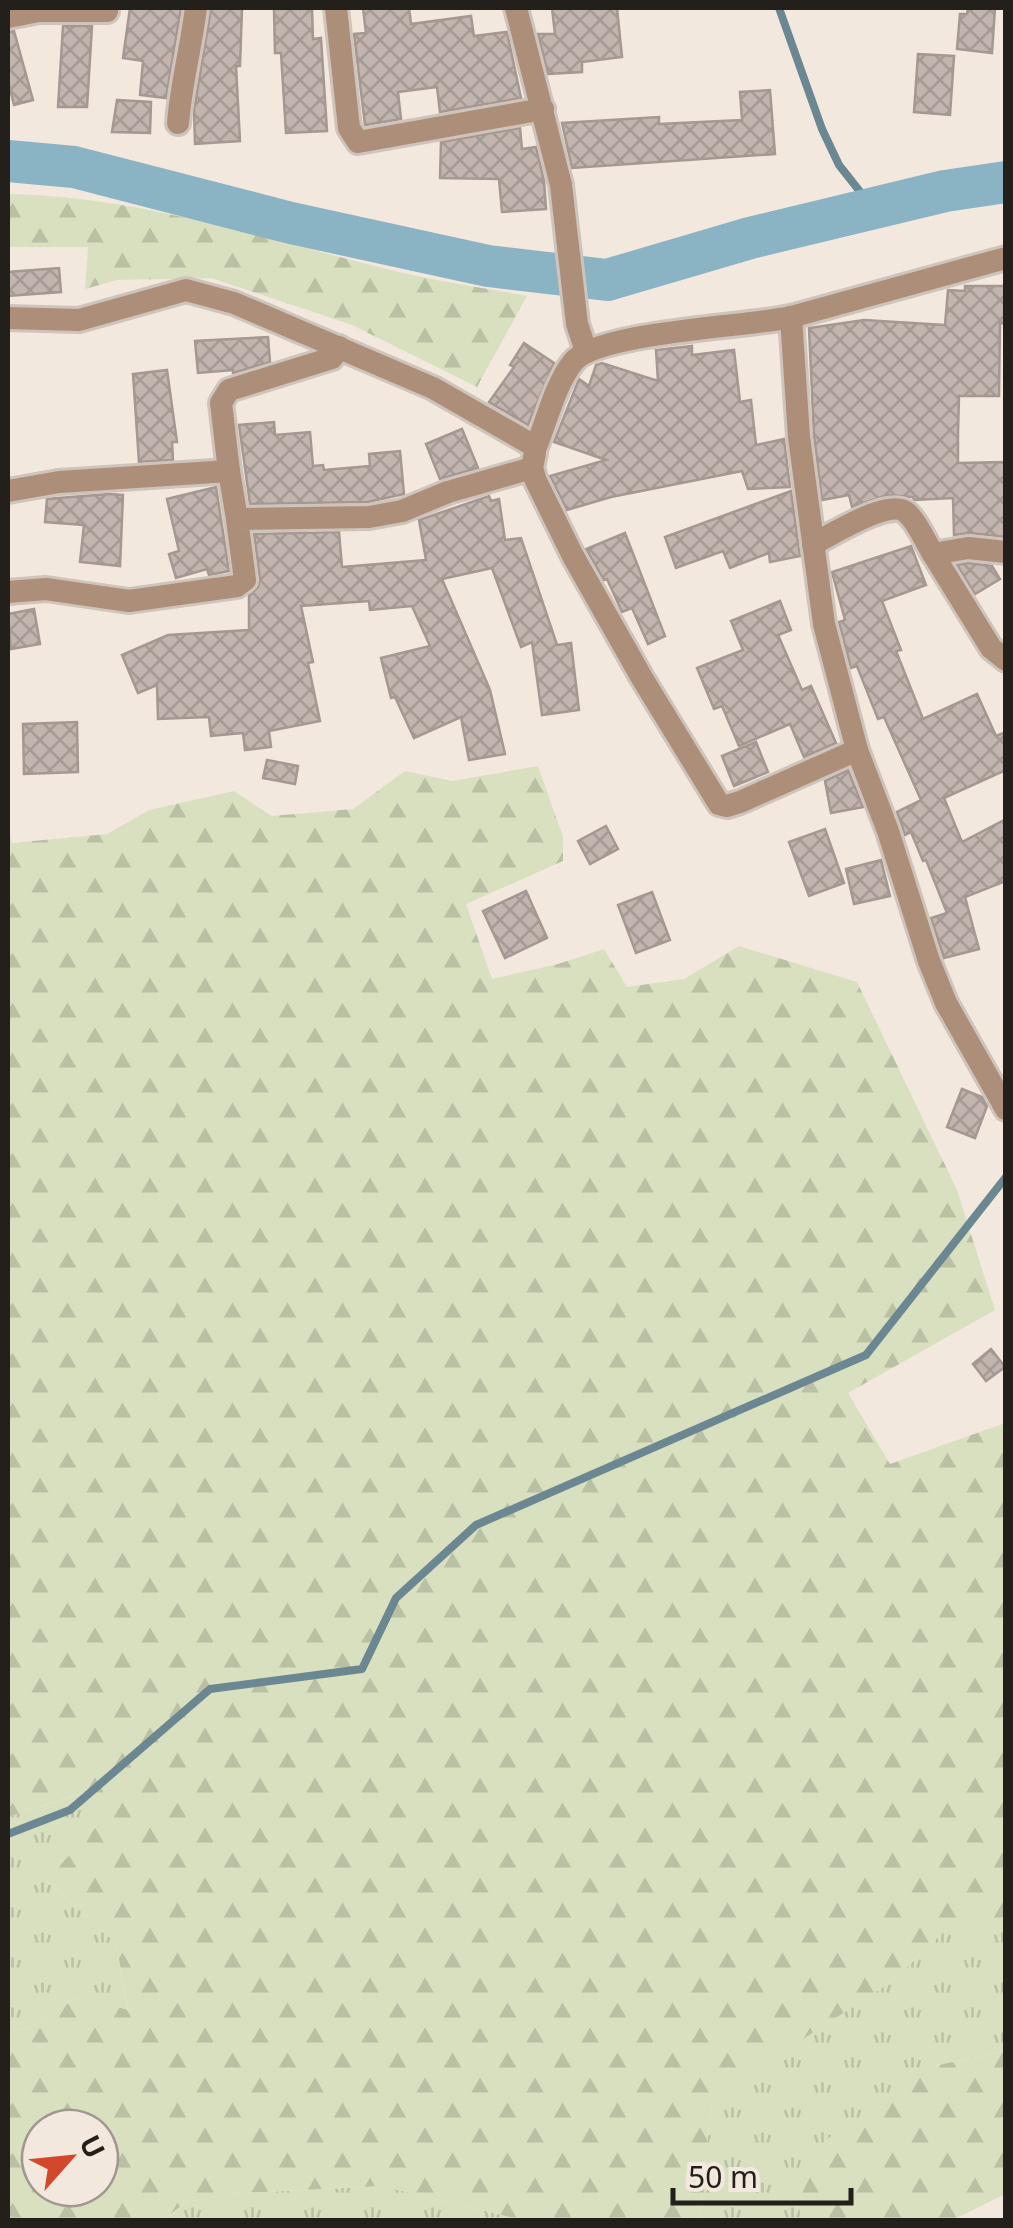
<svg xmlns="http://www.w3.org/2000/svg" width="1013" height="2228" viewBox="0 0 1013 2228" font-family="'Noto Sans',sans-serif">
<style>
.grass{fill:url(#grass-tufts)}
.forest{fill:url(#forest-firs);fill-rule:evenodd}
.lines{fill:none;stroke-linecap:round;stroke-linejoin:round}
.stream{stroke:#6b8791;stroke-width:8}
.river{stroke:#8ab3c3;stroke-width:42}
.building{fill:url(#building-cross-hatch);stroke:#a59791;stroke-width:2.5}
.street-casing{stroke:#cec4bb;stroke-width:28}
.street{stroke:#ad8e78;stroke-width:22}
</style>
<defs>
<pattern id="grass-tufts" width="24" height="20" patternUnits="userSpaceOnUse" patternTransform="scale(2.5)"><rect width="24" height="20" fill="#d9e0c0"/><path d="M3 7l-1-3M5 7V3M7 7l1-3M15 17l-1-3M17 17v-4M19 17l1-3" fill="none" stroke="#bac0a4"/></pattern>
<pattern id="forest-firs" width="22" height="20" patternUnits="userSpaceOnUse" patternTransform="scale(2.5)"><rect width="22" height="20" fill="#d9e0c0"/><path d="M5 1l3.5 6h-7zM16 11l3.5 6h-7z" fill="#bac0a4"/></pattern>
<pattern id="building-cross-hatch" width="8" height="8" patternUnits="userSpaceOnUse" patternTransform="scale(2.5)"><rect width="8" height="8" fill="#c2b4ae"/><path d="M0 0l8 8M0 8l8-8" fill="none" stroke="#a69a95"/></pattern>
</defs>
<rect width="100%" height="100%" fill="#f3e8de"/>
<g class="grass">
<path d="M93 1790 115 1808 46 1880 116 1943 128 2011 80 1996C59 2007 32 2035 8 2029V1817Z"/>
<polygon points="1001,1920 1005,1922 1005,2051 937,2065 800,2198 800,2220 699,2220 712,2100 744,2069 786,2049 891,1982 948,1928"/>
<polygon points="382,2186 522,2220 163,2220 186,2202 227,2194"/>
</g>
<g class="forest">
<path d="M8 194C141 196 270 241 399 272 441 282 485 288 527 296L477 387 352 325 211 278 117 280 85 289 88 247H8Z"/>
<path d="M538 766 563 837V861L466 904 492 979 558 964 604 949 627 987 684 979 739 946 857 982 957 1190 995 1310 848 1393 890 1464 1005 1423V1922L948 1928 891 1982 786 2050 744 2069 712 2100 699 2220H522L382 2186 227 2194 186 2202 163 2220H8V2029C32 2035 59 2007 80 1996L128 2010 116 1943 46 1880 114 1808 92 1790 8 1817V828L12 843 107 834 149 810 234 791 272 816 353 809 405 771 452 781ZM40 2128H100V2188H40Z"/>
<polygon points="1005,2051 1005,2194 953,2220 800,2220 800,2198 827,2139 938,2065"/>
</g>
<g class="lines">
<g class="stream">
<polyline points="779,8 822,129 839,165 873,208"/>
<polyline points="8,1834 70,1810 210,1689 362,1669 396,1598 476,1525 866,1355 1006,1177"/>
</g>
<polyline class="river" points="8,161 74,167 291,223 488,266 607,280 750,238 945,191 1006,182"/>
</g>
<g class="building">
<polygon points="130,8 181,8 166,98 140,95 143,61 123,58"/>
<polygon points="211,8 242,8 240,66 236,66 240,141 195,144 194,110"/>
<polygon points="363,8 409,8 411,24 471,16 474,36 507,32 521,98 440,112 437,87 398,92 401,119 365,125 354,34 366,33"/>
<polygon points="552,8 617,8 622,57 582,62 582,72 548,74 538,34 555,34"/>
<polygon points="968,8 995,8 992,53 957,49 960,14 967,14"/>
<polygon points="274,9 312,9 313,39 321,38 327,131 286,133 281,53 275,53"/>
<polygon points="63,26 92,26 87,107 58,107"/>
<polygon points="14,31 33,100 14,105 8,81 8,32"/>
<polygon points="918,54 954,56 950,115 914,112"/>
<polygon points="770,90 775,154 572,168 562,123 659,117 659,124 742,120 740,92"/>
<polygon points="117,100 151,102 150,133 112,132"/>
<polygon points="520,128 522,149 536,147 544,181 546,209 502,212 499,179 440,178 441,142"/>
<polygon points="59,268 61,292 8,296 8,272"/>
<polygon points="965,286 1006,286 1006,324 1000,323 999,396 959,396 958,433 958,463 1006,462 1006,537 970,533 954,535 953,498 914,500 913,497 887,495 852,507 849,495 822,500 814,436 809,328 864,320 945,325 948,290 965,291"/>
<polygon points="268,337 270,362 233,373 233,370 198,373 195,341"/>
<polygon points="524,343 554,363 528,425 489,402 514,367 510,365"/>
<polygon points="692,346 692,355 734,350 740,402 751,400 756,445 784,439 790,487 748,489 742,471 611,497 567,510 550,476 606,460 554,442 579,379 589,386 596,365 602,363 658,381 656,350"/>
<polygon points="167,370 177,442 172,442 173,460 139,462 133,374"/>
<polygon points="274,422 275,435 310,432 313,466 323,465 324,470 370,466 369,454 400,451 404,494 368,502 250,504 239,425"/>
<polygon points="462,429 478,468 440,479 426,444"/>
<polygon points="216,487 229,571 209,575 207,569 176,578 169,554 179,551 167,499"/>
<polygon points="791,491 800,556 770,562 769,553 730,568 723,551 676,568 665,537"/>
<polygon points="109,494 123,495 120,566 80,562 84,525 45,522 47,499"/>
<polygon points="489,496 491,501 499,499 505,540 521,538 557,645 571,643 579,710 542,715 532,642 521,647 492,568 442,579 490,690 505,754 469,760 461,717 414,738 395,697 391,698 381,658 430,646 412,606 370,610 369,601 301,606 313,662 308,663 320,721 269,731 271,747 245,750 243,733 211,736 209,717 158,719 157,685 138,693 122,655 168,635 249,630 249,596 258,587 260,579 254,534 339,532 342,567 426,560 419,520"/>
<polygon points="625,533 665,636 648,644 632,608 622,612 607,579 604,580 586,549"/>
<polygon points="911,546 926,585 882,601 901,650 896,651 923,719 977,694 996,736 1006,732 1006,770 944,798 962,842 1006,819 1006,881 965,897 979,949 944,958 931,918 947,913 926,860 923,861 911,832 905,835 897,812 921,800 884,717 878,719 857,666 851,668 839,622 845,620 832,572"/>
<polygon points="968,563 992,566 1000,579 975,594 957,565"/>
<polygon points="780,601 791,630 778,635 802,690 811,686 836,743 804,757 790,724 739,746 722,706 714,709 697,668 743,650 731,621"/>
<polygon points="34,609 40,644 11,649 8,614"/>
<polygon points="77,722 78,772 24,774 23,724"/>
<polygon points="756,742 768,772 734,786 722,756"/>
<polygon points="267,760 298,766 295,784 263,778"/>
<polygon points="848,770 863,807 831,813 825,781"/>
<polygon points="606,826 618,849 590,864 578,841"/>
<polygon points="825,829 844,883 809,896 789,842"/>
<polygon points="881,860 890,896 854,904 846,869"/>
<polygon points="526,891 547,938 505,958 483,911"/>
<polygon points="652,892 670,940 636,953 618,905"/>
<polygon points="962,1089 982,1097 987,1106 975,1138 947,1127"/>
<polygon points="991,1349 1005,1367 986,1381 973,1364"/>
</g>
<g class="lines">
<g class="street-casing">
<g id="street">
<polyline points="336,8 349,128 358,142 543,109"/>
<polyline points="516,8 561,185 577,324 586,351"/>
<polyline points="8,17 39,11 107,11"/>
<path d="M178 123C181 84 191 48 196 8"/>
<polyline points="791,317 799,437 824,624 857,750 888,831 929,961 946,1003 1006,1109"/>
<path d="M8 318 79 320 186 290 234 303 433 388 536 447C547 420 555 385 573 362 597 332 746 327 791 317L1006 258"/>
<polyline points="535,453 532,468 536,481 573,556 642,678 719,804 727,806 740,802 857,750"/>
<polyline points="229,471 237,519"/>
<polyline points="8,491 59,482 229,471 221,403 229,390 332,358 339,347"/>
<path d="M813 544C832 535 890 497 907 513 918 523 925 541 933 554L968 548 1006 552"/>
<polyline points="933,554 991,648 1006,660"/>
<polyline points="8,592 46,589 129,601 237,586 245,580 237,519 369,517 402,511 448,492 532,468"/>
</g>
</g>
<use href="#street" class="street"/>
</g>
<rect width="1013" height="2228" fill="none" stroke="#231f1b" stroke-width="20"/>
<g transform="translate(70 2158) rotate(63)"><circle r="48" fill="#f3e8de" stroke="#a09890" stroke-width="2.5"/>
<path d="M0-8L18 38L0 25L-18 38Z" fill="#d3482b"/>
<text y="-15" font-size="28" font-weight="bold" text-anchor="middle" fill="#231f1b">U</text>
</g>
<path d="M673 2188v15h178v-15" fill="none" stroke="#231f1b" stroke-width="5"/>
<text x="688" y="2188" font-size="30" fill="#231f1b" stroke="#f3e8de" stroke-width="8" paint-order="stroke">50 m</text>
</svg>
